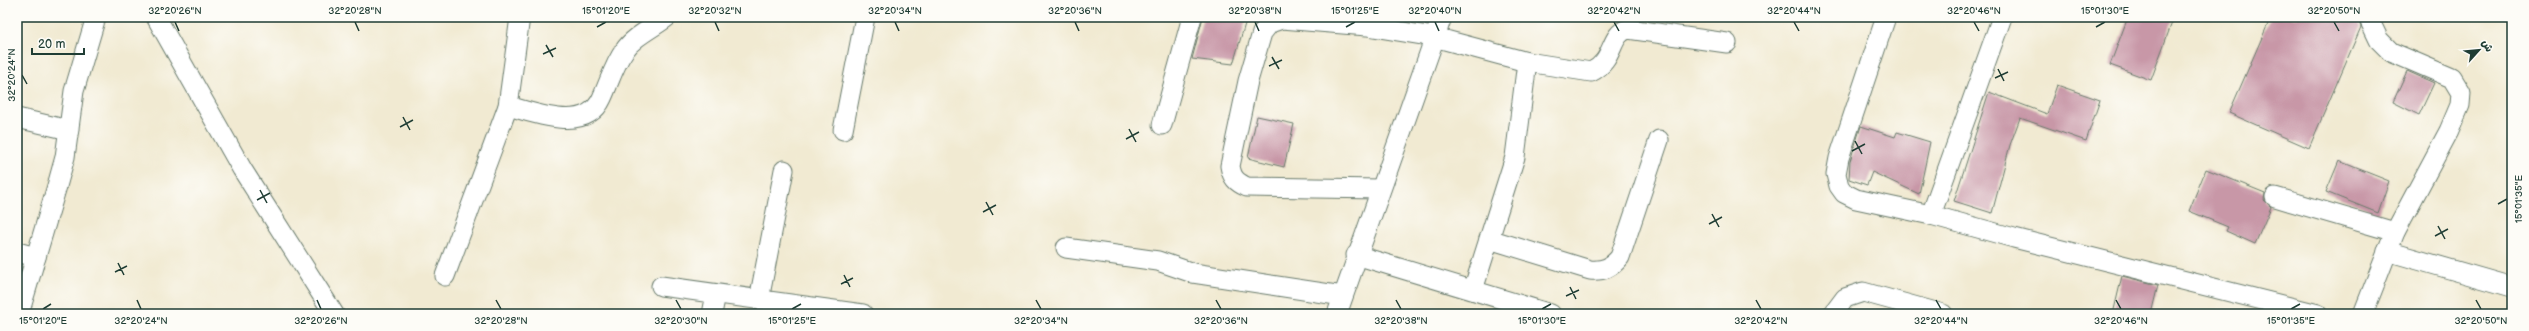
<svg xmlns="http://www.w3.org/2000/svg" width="2529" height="331" viewBox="0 0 2529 331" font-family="'Balsamiq Sans','Playpen Sans Arabic',sans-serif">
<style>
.building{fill:#c897a7}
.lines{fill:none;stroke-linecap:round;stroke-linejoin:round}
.minor-casing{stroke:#687a6b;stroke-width:21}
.minor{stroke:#fff;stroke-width:19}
.ticks{fill:none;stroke:#1f3d34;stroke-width:1.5}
.neatline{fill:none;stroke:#1f3d34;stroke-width:1.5}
.ticks-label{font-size:10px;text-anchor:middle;fill:#1f3d34}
</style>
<rect width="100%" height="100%" fill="#fdfcf7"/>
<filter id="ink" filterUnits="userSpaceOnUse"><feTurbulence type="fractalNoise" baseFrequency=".025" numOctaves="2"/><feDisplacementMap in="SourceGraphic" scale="8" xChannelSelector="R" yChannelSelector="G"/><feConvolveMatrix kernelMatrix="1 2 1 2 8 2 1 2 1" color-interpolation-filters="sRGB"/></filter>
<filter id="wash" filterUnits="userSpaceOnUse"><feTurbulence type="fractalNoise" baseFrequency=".012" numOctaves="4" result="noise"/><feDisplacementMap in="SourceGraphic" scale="16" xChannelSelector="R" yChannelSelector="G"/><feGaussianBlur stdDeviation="0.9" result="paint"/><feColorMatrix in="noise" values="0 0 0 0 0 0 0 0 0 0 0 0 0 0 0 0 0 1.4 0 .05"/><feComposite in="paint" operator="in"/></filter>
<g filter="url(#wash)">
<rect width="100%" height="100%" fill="#f1ead2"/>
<g id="blocks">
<g class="building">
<polygon points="1203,17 1247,17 1233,64 1192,59"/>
<polygon points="2128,17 2174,17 2151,80 2110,65"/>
<polygon points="2271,17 2357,17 2361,27 2309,148 2229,113"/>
<polygon points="2407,71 2434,83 2419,115 2393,102"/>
<polygon points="2057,85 2100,100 2086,141 2020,118 2010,145 1992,213 1954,201 1989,92 2047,114"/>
<polygon points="1257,116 1294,124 1284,167 1248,158"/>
<polygon points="1861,126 1895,137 1897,132 1930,142 1919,194 1872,172 1867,185 1849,179 1850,161"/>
<polygon points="2339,161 2389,181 2378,213 2326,192"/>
<polygon points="2206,169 2265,193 2264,200 2271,207 2255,244 2226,231 2228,227 2189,211"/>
<polygon points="2122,276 2158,285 2151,314 2113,314"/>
</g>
</g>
</g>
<g filter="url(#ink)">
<use href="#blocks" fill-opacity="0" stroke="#687a6b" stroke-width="1"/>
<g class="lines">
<g class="minor-casing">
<g id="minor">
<polyline points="156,17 242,169 334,314"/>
<polyline points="1886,17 1839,158 1836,174 1839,186 1844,193 1856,199 1931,215 2014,238 2318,314"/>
<path d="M508 106C536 113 586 134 602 98 609 83 614 65 624 51 634 36 653 28 667 17"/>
<polyline points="17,118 69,130"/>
<polyline points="1162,125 1192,17"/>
<polyline points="843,130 865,17"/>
<path d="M1380 189 1247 187C1236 182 1232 178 1230 166L1248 81 1262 33 1270 23 1282 19 1367 26 1434 37 1527 62 1591 72C1615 61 1609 34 1628 29L1727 43"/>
<polyline points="2275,197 2395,232"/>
<polyline points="1931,215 2002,17"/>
<path d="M1489 239 1590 270C1604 271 1611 268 1620 257L1659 140"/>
<polyline points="1066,248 1158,261 1193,273 1343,296"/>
<polyline points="2387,251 2512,287"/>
<polyline points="17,252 36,257"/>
<polyline points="1356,255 1551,314"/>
<polyline points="445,276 508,106 520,17"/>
<polyline points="661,286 863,314"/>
<polyline points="1473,290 1515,157 1527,62"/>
<polyline points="759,300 784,170"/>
<polyline points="19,314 57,186 65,157 74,91 96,17"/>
<polyline points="712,314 716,294"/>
<polyline points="1337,314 1442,17"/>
<polyline points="1833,314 1845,298 1863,292 1943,314"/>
<polyline points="2363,314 2395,232 2449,131 2460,105 2461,93 2452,78 2391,52 2379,40 2368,17"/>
</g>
</g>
<use href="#minor" class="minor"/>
</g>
</g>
<path class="ticks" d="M175 22 179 31M355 22 359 31M715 22 719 31M895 22 899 31M1075 22 1079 31M1255 22 1259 31M1435 22 1439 31M1614 22 1619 31M1794 22 1799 31M1974 22 1979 31M2334 22 2339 31M597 27 606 22M1346 27 1355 22M2096 27 2105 22M546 45 553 57M543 54 556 48M1272 57 1279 69M1269 66 1282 60M1998 69 2004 81M22 75 27 84M1995 78 2008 72M403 117 410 130M400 127 413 120M1129 129 1136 142M1126 139 1139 132M1855 141 1862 154M1852 151 1865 144M260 190 267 203M257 200 270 193M986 202 993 215M2498 204 2507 199M983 212 996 205M1712 214 1719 227M1709 224 1722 217M2438 226 2445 239M2435 236 2448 229M118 263 124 275M115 272 127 266M844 275 850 287M841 284 853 278M1570 287 1576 299M1566 296 1579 290M137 300 141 309M317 300 321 309M496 300 501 309M676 300 681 309M1036 300 1041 309M1216 300 1221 309M1396 300 1401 309M1756 300 1761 309M1936 300 1941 309M2116 300 2121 309M2476 300 2481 309M43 309 51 304M792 309 801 304M1542 309 1551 304M2291 309 2300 304"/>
<rect width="2529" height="331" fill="none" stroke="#fdfcf7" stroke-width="44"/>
<g transform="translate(2479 50) rotate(63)" stroke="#fdfcf7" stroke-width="3" paint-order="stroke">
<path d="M0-3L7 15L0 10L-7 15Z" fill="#1f3d34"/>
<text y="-6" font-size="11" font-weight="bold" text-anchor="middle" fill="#1f3d34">ش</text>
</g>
<path d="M32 48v6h52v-6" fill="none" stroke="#1f3d34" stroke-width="2"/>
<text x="38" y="48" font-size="12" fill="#1f3d34" stroke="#fdfcf7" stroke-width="3" paint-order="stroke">20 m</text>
<rect x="22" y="22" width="2485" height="287" class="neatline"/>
<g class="ticks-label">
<text x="175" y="14">32°20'26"N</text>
<text x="355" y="14">32°20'28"N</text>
<text x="606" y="14">15°01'20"E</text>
<text x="715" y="14">32°20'32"N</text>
<text x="895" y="14">32°20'34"N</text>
<text x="1075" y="14">32°20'36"N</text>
<text x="1255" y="14">32°20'38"N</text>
<text x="1355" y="14">15°01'25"E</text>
<text x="1435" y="14">32°20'40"N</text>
<text x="1614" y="14">32°20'42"N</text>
<text x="1794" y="14">32°20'44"N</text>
<text x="1974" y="14">32°20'46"N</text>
<text x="2105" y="14">15°01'30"E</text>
<text x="2334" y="14">32°20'50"N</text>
<text transform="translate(11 75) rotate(-90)" y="4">32°20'24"N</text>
<text transform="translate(2518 199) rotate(-90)" y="4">15°01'35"E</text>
<text x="43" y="324">15°01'20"E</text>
<text x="141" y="324">32°20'24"N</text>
<text x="321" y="324">32°20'26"N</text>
<text x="501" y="324">32°20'28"N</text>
<text x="681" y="324">32°20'30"N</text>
<text x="792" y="324">15°01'25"E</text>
<text x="1041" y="324">32°20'34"N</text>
<text x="1221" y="324">32°20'36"N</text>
<text x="1401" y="324">32°20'38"N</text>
<text x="1542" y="324">15°01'30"E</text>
<text x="1761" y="324">32°20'42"N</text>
<text x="1941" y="324">32°20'44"N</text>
<text x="2121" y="324">32°20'46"N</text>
<text x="2291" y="324">15°01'35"E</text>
<text x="2481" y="324">32°20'50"N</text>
</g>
</svg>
